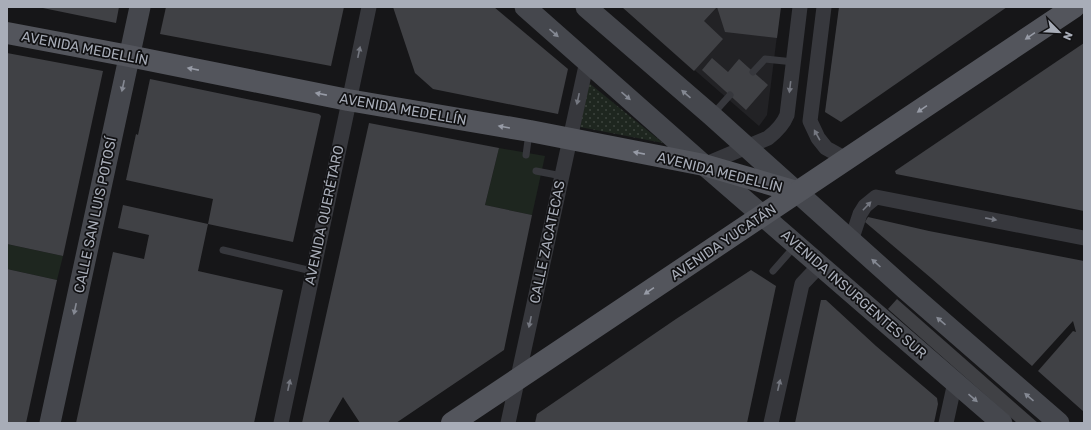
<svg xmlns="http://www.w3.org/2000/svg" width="1091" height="430" viewBox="0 0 1091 430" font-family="Rubik,sans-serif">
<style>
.built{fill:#222225}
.grass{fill:#1e261f}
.park{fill:url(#park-dots)}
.building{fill:#404145}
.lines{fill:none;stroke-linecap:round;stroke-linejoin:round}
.lane{stroke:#37383d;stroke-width:7}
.street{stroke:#37383d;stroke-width:15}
.secondary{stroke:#45474d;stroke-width:21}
.primary{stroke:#53555c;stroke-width:22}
.oneway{fill:#858993}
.oneway2{fill:#979ba6}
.oneway3{fill:#757881}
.labels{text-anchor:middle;stroke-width:3.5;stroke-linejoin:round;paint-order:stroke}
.street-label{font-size:14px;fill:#a8adb8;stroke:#111113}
</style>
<defs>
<pattern id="park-dots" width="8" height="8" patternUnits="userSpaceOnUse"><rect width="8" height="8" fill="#1e261f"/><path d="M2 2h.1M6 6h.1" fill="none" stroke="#3c433d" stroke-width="1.8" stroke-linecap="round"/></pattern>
</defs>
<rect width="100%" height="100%" fill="#161618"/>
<polygon class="built" points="622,7 716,7 780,12 767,115 759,126"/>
<g class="grass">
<polygon points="499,148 545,156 532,215 485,205"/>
<polygon points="7,244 63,256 57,280 7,269"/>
</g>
<polygon class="park" points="589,83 663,143 580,127"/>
<g class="building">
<polygon points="38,7 119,7 116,23"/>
<polygon points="166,7 344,7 331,66 160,34"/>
<polygon points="393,7 494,7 568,69 558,114 433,89 415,73"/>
<polygon points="622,7 781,7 777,38 725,32 717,7 704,21 723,39 694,71"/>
<polygon points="839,7 1007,7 841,122 825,112"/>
<polygon points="1084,43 1084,211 896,174 895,171"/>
<polygon points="7,53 103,71 63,256 7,244"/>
<polygon points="712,58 728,72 739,59 768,85 746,110 702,70"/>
<polygon points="150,79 319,114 321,116 293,242 208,224 198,271 283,290 254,423 76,423 113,252 144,259 149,235 118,228 123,205 208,224 213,199 126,180 136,134 138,135"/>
<polygon points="369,123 499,148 485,205 532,215 504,350 396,423 360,423 343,397 328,423 302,423"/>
<polygon points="868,217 929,231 1084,261 1084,412 1038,371 1073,331 1076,332 1073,321 1032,366 931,278 865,222"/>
<polygon points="7,269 57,280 26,423 7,423"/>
<polygon points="751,270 776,286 747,423 535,423 537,414 676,319"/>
<polygon points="897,299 1038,423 1017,423 888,309"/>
<polygon points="821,300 826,300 876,346 937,398 938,404 934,423 795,423"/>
</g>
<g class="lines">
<g class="lane">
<polyline points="753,72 765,59 794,62"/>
<polyline points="713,114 730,95"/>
<polyline points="526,155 529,133"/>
<polyline points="536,171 562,176"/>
<polyline points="223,250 312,271"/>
<polyline points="773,271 795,246"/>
</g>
<g class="street">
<polyline points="824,7 810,121 818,138 826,148 846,159"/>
<path d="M704 165 768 138C777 131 783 125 787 115L800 7"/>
<polyline points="851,241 860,214 865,206 876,197 1084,238"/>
<polyline points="281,423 369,7"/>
<polyline points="508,423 587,61"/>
<polyline points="771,423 802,284 820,265"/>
<polyline points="946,423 955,382"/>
</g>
<g class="secondary">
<polyline points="525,7 704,165 1002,423"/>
<polyline points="586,7 711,115 905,289 1059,423"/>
<polyline points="50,423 140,7"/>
</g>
<g class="primary">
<polyline points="7,33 129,56 348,100 530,131 704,165 797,192"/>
<polyline points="452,423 1074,7"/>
</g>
</g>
<defs><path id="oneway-solid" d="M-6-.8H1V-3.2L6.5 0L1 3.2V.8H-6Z"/></defs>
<g class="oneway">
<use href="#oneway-solid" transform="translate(554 33) rotate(41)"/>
<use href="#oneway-solid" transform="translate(123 86) rotate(102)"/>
<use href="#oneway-solid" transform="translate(686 94) rotate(-139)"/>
<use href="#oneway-solid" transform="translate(626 96) rotate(41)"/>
<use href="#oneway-solid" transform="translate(876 263) rotate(-138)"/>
<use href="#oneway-solid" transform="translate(75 309) rotate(102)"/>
<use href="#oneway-solid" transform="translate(941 321) rotate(-139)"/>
<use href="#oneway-solid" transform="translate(1029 397) rotate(-139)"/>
<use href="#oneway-solid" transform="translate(973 398) rotate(41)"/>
</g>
<g class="oneway2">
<use href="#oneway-solid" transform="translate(1030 36) rotate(146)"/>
<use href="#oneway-solid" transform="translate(193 69) rotate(-169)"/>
<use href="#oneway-solid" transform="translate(321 94) rotate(-169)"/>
<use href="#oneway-solid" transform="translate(922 109) rotate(146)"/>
<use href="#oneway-solid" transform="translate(504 127) rotate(-170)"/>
<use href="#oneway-solid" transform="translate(639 153) rotate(-169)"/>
<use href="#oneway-solid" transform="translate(649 291) rotate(146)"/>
</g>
<g class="oneway3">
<use href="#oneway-solid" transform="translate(359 52) rotate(-78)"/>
<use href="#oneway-solid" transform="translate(790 87) rotate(97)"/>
<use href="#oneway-solid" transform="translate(578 99) rotate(102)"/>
<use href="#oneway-solid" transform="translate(817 135) rotate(-119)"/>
<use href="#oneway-solid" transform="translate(867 206) rotate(-46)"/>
<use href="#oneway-solid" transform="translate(991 219) rotate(11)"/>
<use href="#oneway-solid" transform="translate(530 322) rotate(102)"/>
<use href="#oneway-solid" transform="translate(289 385) rotate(-78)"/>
<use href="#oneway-solid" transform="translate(779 385) rotate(-77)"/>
</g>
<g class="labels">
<g class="street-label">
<text transform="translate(85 48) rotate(11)" y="5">AVENIDA MEDELLÍN</text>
<text transform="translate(403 109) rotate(10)" y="5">AVENIDA MEDELLÍN</text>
<text transform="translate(720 172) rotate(14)" y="5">AVENIDA MEDELLÍN</text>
<text transform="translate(95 215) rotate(-78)" y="5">CALLE SAN LUIS POTOSÍ</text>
<text transform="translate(324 215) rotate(-78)" y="5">AVENIDA QUERÉTARO</text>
<text transform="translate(547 242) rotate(-78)" y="5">CALLE ZACATECAS</text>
<text transform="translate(723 242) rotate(-34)" y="5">AVENIDA YUCATÁN</text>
<text transform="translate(854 294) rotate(41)" y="5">AVENIDA INSURGENTES SUR</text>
</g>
</g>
<rect width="1091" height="430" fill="none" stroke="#a8adb8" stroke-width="16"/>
<g transform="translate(1059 32) rotate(114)" stroke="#111113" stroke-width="3" paint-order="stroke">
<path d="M0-3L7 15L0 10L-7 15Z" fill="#a8adb8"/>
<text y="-6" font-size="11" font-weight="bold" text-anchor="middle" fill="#a8adb8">N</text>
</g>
</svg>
